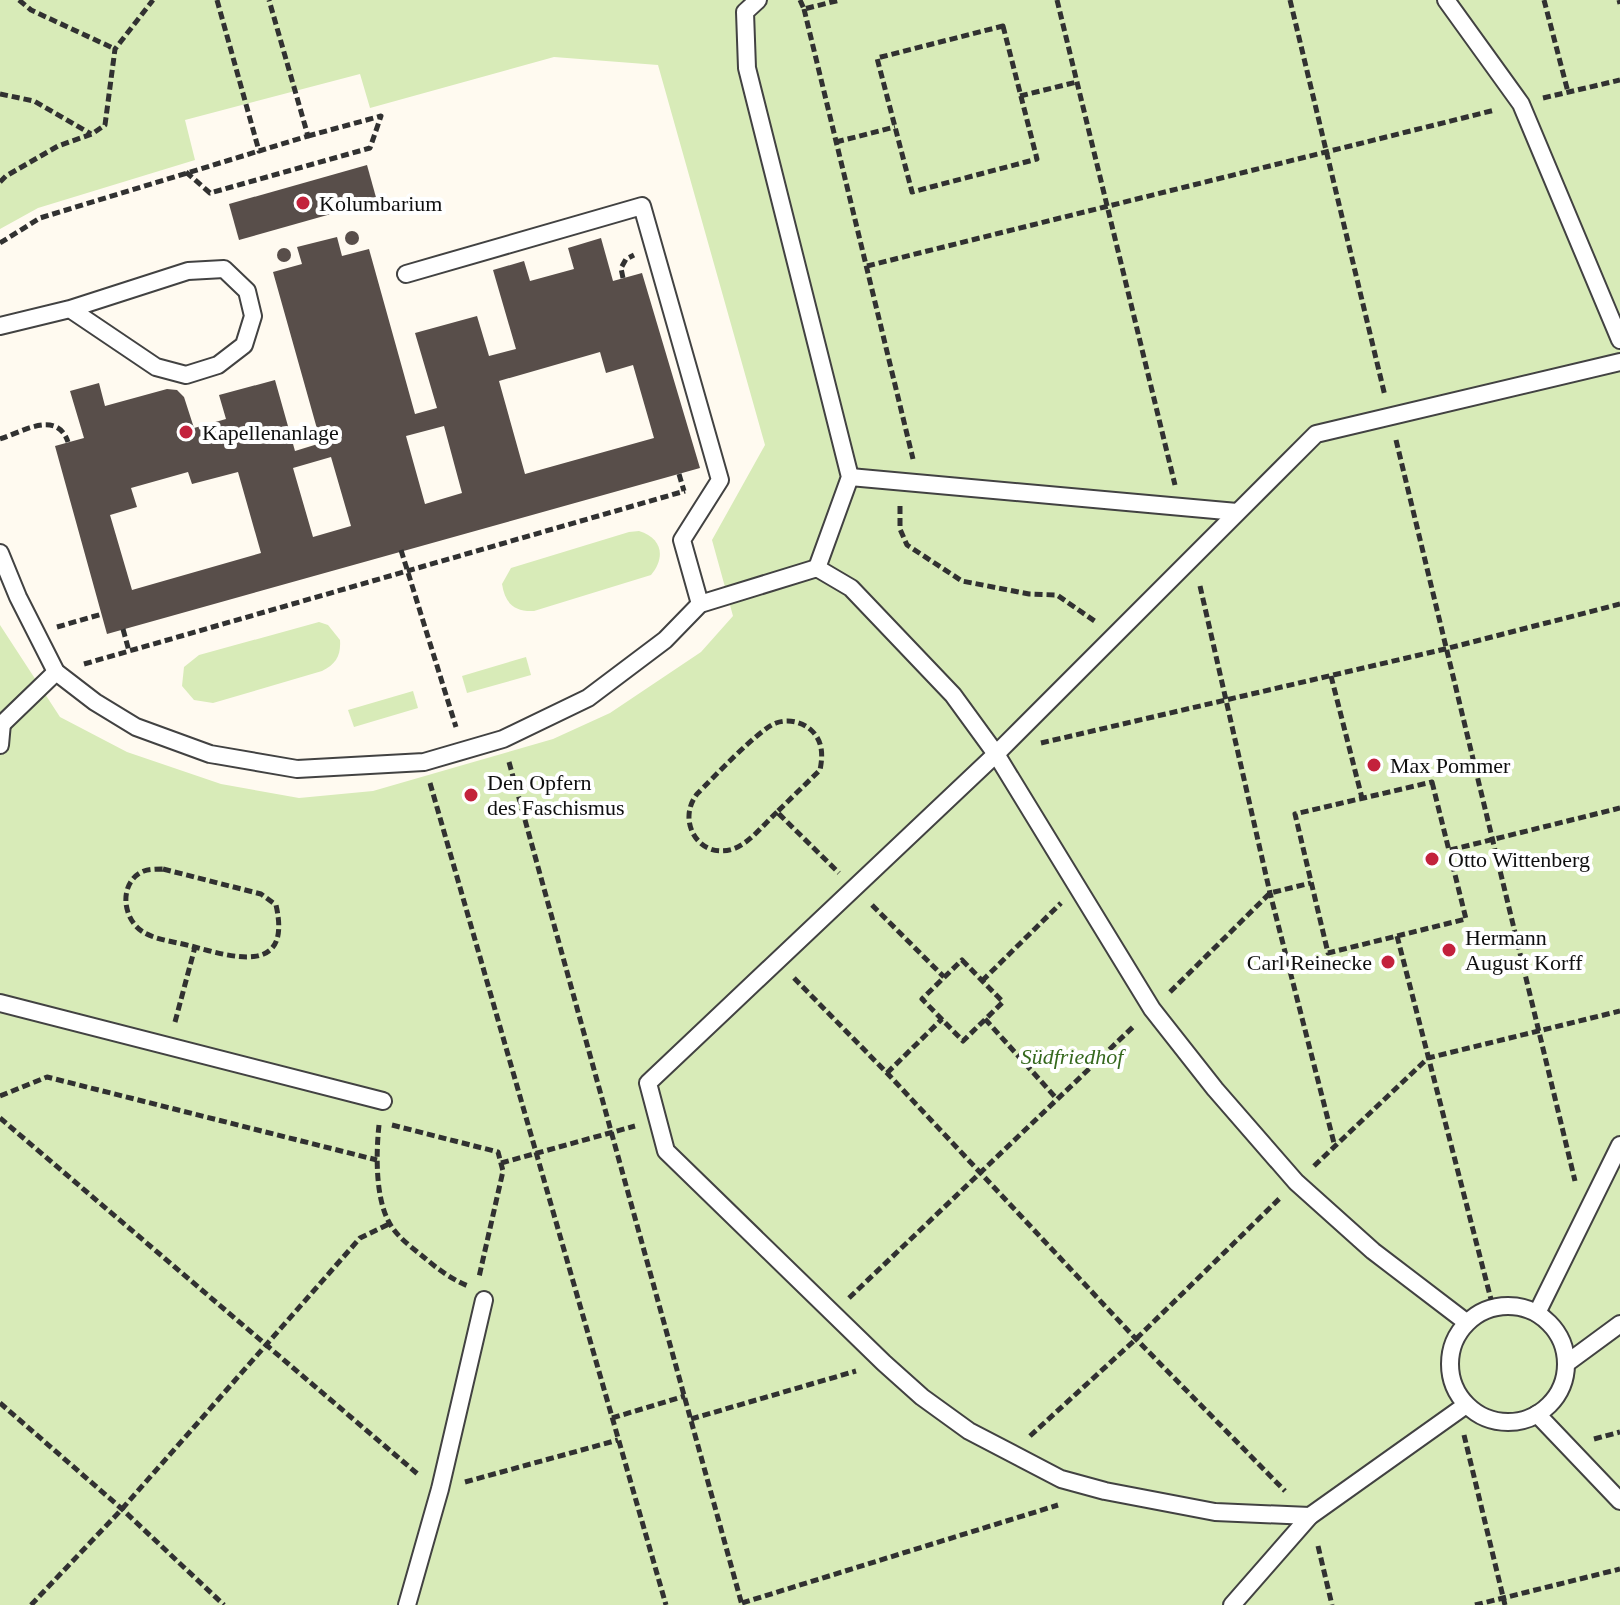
<svg xmlns="http://www.w3.org/2000/svg" width="1620" height="1605" viewBox="0 0 1620 1605" font-family="'Times New Roman',serif">
<style>
.grass{fill:#d8ebb8}
.building{fill:#584e4a;fill-rule:evenodd}
.lines{fill:none;stroke-linecap:round;stroke-linejoin:round}
.lane-casing{stroke:#424242;stroke-width:20}
.path{stroke:#313131;stroke-width:5;stroke-dasharray:8 4;stroke-linecap:butt}
.lane{stroke:#fff;stroke-width:16}
.poi-dot{fill:#c3223c;stroke:#fff;stroke-width:3}
.labels{text-anchor:middle;stroke-width:8;stroke-linejoin:round;paint-order:stroke}
.poi-label{font-size:22px;fill:#0f0f0f;stroke:#fff;text-anchor:start}
.park-label{font-size:22px;font-style:italic;fill:#35681d;stroke:#fff}
</style>
<rect width="100%" height="100%" fill="#fffaf0"/>
<g class="grass">
<polygon points="0,0 1620,0 1620,1605 0,1605 0,625 60,717 127,752 221,784 299,798 373,791 553,739 610,713 701,652 733,616 712,540 765,445 658,65 554,57 370,108 360,74 185,120 195,160 38,208 0,229"/>
<path d="M639 531C662 538 666 557 651 575L534 611C514 612 505 603 502 584L511 568 629 532Z"/>
<path d="M319 622 328 625 340 640C341 656 336 664 322 671L213 703 194 700 182 686 184 667 199 655Z"/>
<polygon points="526,657 531,675 467,693 462,676"/>
<polygon points="413,691 418,708 354,727 348,710"/>
</g>
<g class="building">
<polygon points="367,165 377,201 239,240 229,204"/>
<circle cx="352" cy="238" r="7"/>
<path d="M337 237 342 256 369 249 415 414 437 408 415 333 477 316 489 356 516 349 493 270 524 261 530 281 574 269 568 248 601 238 613 281 642 273 700 468 107 634 55 446 84 438 70 391 99 383 105 406 167 389 177 390 184 397 194 428 226 419 219 395 275 380 295 451 321 443 273 272 302 264 297 247ZM600 352 606 373 633 365 654 438 525 474 499 381ZM444 426 462 493 425 504 406 436ZM331 457 351 526 313 537 293 468ZM188 472 192 484 238 472 261 553 132 590 110 515 137 507 131 488Z"/>
<circle cx="284" cy="255" r="7"/>
</g>
<g class="lines">
<g class="lane-casing">
<g id="lane">
<polyline points="758,0 745,12 747,68 850,477 817,568"/>
<polyline points="1446,0 1521,104 1620,340"/>
<polyline points="406,274 642,206 720,480 682,540 700,604"/>
<polyline points="0,326 70,309 156,367 186,375 218,365 244,345 253,316 247,291 224,269 188,271 70,309"/>
<polyline points="850,477 1237,512"/>
<polyline points="0,553 18,597 56,672 95,702 136,727 210,754 297,769 424,762 503,739 588,698 665,640 700,604 817,568 851,588 953,695 996,754 1152,1009 1215,1089 1296,1182 1373,1251 1466,1322"/>
<polyline points="0,726 56,672"/>
<polyline points="0,745 2,723"/>
<polyline points="0,1003 383,1101"/>
<circle cx="1508" cy="1364" r="58"/>
<polyline points="1537,1313 1620,1145"/>
<polyline points="1567,1363 1620,1324"/>
<polyline points="1537,1414 1620,1501"/>
<polyline points="1310,1516 1215,1512 1105,1491 1061,1479 969,1431 922,1397 884,1363 666,1151 648,1083 996,754 1316,434 1620,362"/>
<polyline points="407,1605 440,1489 484,1300"/>
<polyline points="1232,1605 1310,1516 1466,1405"/>
</g>
</g>
<g class="path">
<polyline points="19,0 31,10 115,49"/>
<polyline points="217,0 259,151 308,136 269,0"/>
<polyline points="800,0 804,9 840,0"/>
<polyline points="1057,0 1175,485"/>
<polyline points="1290,0 1385,396"/>
<polyline points="1544,0 1568,92"/>
<polyline points="1619,0 1620,4"/>
<polyline points="804,9 913,459"/>
<polygon points="1003,26 1037,159 912,192 877,58"/>
<polyline points="0,94 34,101 91,134"/>
<polyline points="1020,96 1077,82"/>
<polyline points="1543,98 1620,80"/>
<polyline points="836,142 895,127"/>
<polyline points="186,172 210,193 370,148 381,116 308,136"/>
<polyline points="0,182 6,176 58,146 92,134 105,125 115,49 153,0"/>
<polyline points="0,243 40,218 259,151"/>
<polyline points="867,266 1495,110"/>
<polyline points="623,278 621,268 626,259 634,255"/>
<path d="M0 439C24 431 57 410 68 442"/>
<polyline points="1396,440 1575,1181"/>
<polyline points="679,474 684,491"/>
<polyline points="900,506 900,529 907,545 962,581 1029,594 1057,595 1096,622"/>
<polyline points="401,550 456,727"/>
<polyline points="1200,586 1270,893 1335,1147"/>
<polyline points="57,627 102,614"/>
<polyline points="123,629 129,651"/>
<polyline points="84,664 685,491"/>
<polyline points="1331,676 1362,798"/>
<polyline points="1041,743 1445,649 1620,604"/>
<polyline points="509,762 742,1605"/>
<polygon points="1432,782 1466,919 1328,953 1295,814"/>
<polyline points="430,783 666,1605"/>
<path d="M777 812C764 824 750 843 733 849 699 860 676 821 697 794 712 779 759 729 776 723 787 719 801 721 811 730 823 741 823 755 820 770L777 812 839 873"/>
<polyline points="1450,850 1620,808"/>
<path d="M163 869 261 894 276 905C292 975 235 958 191 946 176 942 156 940 143 932 121 918 119 881 144 871 149 869 157 869 163 869Z"/>
<polyline points="872,905 944,977"/>
<polyline points="1397,936 1493,1307"/>
<polygon points="962,960 1003,1002 963,1041 922,999"/>
<polyline points="794,978 887,1073 1136,1339 1285,1491"/>
<polyline points="982,981 1061,903"/>
<polyline points="1170,992 1270,893 1311,883"/>
<polyline points="985,1019 1057,1099"/>
<polyline points="175,1022 195,947"/>
<polyline points="887,1073 942,1019"/>
<polyline points="0,1096 47,1077 377,1160"/>
<polyline points="0,1118 420,1476"/>
<path d="M379 1125C376 1153 375 1199 390 1224 398 1238 414 1249 426 1259 439 1270 453 1280 468 1286"/>
<polyline points="392,1125 498,1152 503,1171 479,1277"/>
<polyline points="501,1163 635,1126"/>
<polyline points="1314,1166 1428,1058 1620,1011"/>
<polyline points="849,1298 1134,1026"/>
<polyline points="0,1403 122,1509 224,1605"/>
<polyline points="612,1418 685,1396"/>
<polyline points="691,1419 856,1371"/>
<polyline points="1464,1435 1505,1605"/>
<polyline points="1030,1436 1136,1339 1280,1198"/>
<polyline points="1594,1439 1620,1432"/>
<polyline points="465,1482 618,1440"/>
<polyline points="1318,1546 1332,1605"/>
<polyline points="742,1603 1058,1505"/>
<polyline points="31,1605 122,1509 360,1238 389,1224"/>
<polyline points="1475,1605 1620,1569"/>
</g>
<use href="#lane" class="lane"/>
</g>
<g class="poi-dot">
<circle cx="303" cy="203" r="8"/>
<circle cx="186" cy="432" r="8"/>
<circle cx="1374" cy="765" r="8"/>
<circle cx="471" cy="795" r="8"/>
<circle cx="1432" cy="859" r="8"/>
<circle cx="1449" cy="950" r="8"/>
<circle cx="1388" cy="962" r="8"/>
</g>
<g class="labels">
<g class="poi-label">
<text x="319" y="211">Kolumbarium</text>
<text x="202" y="440">Kapellenanlage</text>
<text x="1390" y="773">Max Pommer</text>
<text x="487" y="790">Den Opfern<tspan x="487" dy="25">des Faschismus</tspan></text>
<text x="1448" y="867">Otto Wittenberg</text>
<text x="1465" y="945">Hermann<tspan x="1465" dy="25">August Korff</tspan></text>
<text x="1372" y="970" text-anchor="end">Carl Reinecke</text>
</g>
<g class="park-label">
<text x="1072" y="1064">Südfriedhof</text>
</g>
</g>
</svg>
